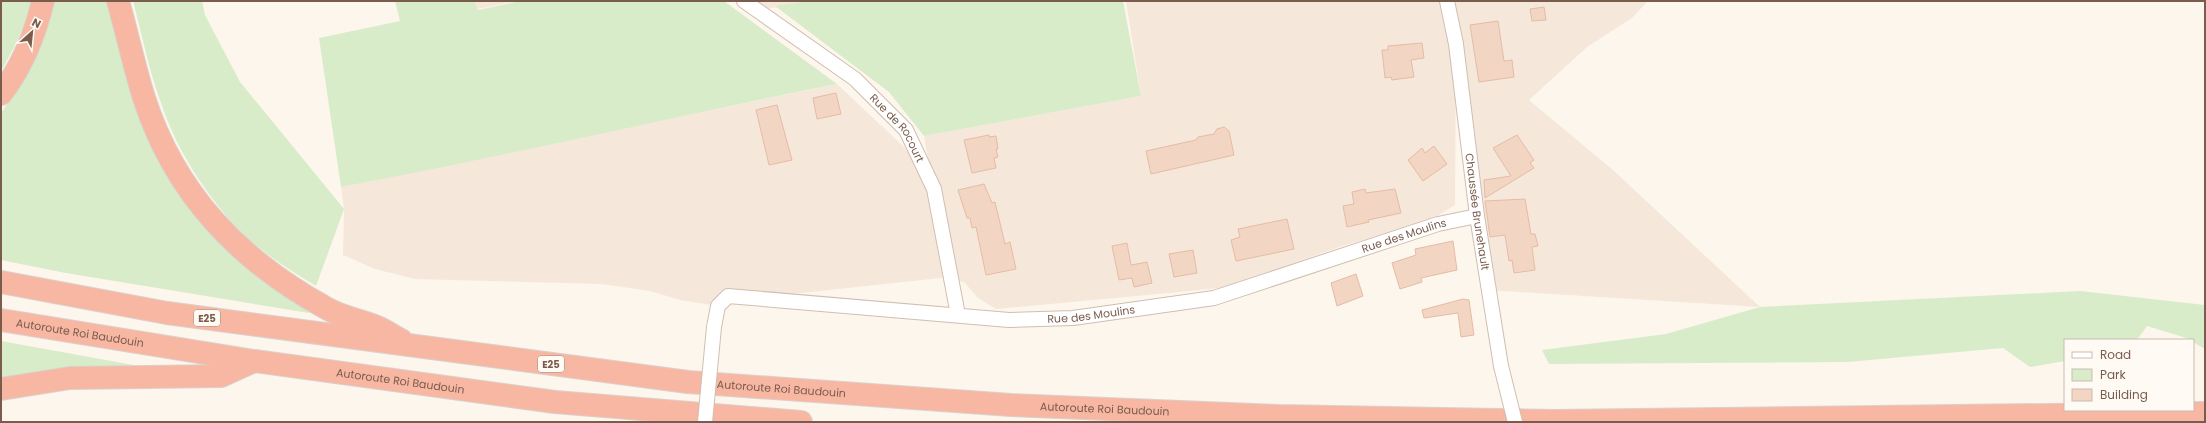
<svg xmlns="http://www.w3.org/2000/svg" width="2206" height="423" viewBox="0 0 2206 423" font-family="Poppins,sans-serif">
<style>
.residential{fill:#f5e8da}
.green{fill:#d8ecc9}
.building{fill:#f3d5c3;stroke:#e6bba3}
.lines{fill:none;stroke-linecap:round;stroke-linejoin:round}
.street-casing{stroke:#d1beb0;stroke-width:16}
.highway-casing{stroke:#dad1cd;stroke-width:24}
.street{stroke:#fff;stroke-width:14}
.highway{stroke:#f7b7a3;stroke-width:22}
.street-bridge-casing{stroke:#d1beb0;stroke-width:16;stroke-linecap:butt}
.street-bridge{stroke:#fff;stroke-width:14}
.labels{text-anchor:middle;stroke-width:3.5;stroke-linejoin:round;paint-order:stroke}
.shield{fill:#fffaf3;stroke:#a28b7f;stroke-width:1}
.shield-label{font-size:10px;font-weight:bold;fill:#7a5c4d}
.street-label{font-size:11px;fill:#7a5c4d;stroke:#fffaf3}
</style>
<rect width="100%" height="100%" fill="#fdf6ec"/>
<g class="residential">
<polygon points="475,1 517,1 478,9"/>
<polygon points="745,1 819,1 758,10"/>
<polygon points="1126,1 1648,1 1632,18 1587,47 1529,100 1613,170 1760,307 1488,290 1456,48 1455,205 1427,222 1342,246 1221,288 996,309 978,298 965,283 950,277 755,298 718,306 680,300 650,291 601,284 415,279 375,269 343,255 344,209 341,187 837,84 904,147 933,188 924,136 1141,96"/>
</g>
<g class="green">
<path d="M1 1H31C25 26 14 49 1 71Z"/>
<polygon points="53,1 111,1 164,161 306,307 309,313 66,273 1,260 1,113 23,81 46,31"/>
<path d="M133 1H202L205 15 240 82 344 209 316 286C290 270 262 253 240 231 206 195 177 151 161 103 149 70 142 35 133 1Z"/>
<path d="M395 1H475L478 10 520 1H724L837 84C671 117 507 156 341 187L319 38 400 21Z"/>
<polygon points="813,1 1123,1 1141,96 924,136 889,92 775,6"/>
<polygon points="2080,291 2205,305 2205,349 2193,342 2193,340 2147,326 2137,340 2065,340 2065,361 2030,367 2003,348 1847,362 1549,364 1542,350 1666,334 1760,307"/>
<polygon points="1,341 150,368 1,382"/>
</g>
<g class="building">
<polygon points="1544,7 1546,20 1532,21 1530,9"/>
<polygon points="1498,21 1504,61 1512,60 1514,77 1479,82 1470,25"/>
<polygon points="1422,43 1424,58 1411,60 1414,77 1392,80 1391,77 1385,78 1382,50 1388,50 1388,46"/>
<polygon points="836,93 841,114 817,119 813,98"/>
<polygon points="777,105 792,160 769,165 756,110"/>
<polygon points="1224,127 1229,131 1234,155 1151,174 1146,151 1196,140 1198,137 1214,134 1217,129"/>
<polygon points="989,135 989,137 996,136 998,149 996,149 998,157 994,158 996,168 972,173 964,140"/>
<polygon points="1517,135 1534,160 1530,163 1534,168 1485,198 1484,180 1511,176 1493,148"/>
<polygon points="1434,146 1447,164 1423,181 1408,160 1422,148 1425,153"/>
<polygon points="984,184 992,203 995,202 1005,244 1010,242 1016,269 986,275 976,227 972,228 970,218 967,218 958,190"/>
<polygon points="1365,189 1366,193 1395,189 1401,213 1368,220 1369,222 1347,227 1343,206 1354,204 1352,192"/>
<polygon points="1525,199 1531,234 1535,234 1538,246 1532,247 1535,270 1514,273 1512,260 1509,261 1505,235 1490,237 1485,201"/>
<polygon points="1287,219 1294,249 1236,261 1231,240 1240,237 1238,229"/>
<polygon points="1453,241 1457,270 1421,278 1422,282 1400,289 1392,263 1416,255 1415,249"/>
<polygon points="1127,243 1131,265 1147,262 1152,283 1134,287 1132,278 1119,280 1112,246"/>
<polygon points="1193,250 1197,273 1174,277 1169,254"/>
<polygon points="1356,274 1363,296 1337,306 1331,283"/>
<polygon points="1463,299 1469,300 1474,335 1461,337 1458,313 1424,318 1422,310"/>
</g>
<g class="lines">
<g class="street-casing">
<g id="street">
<path id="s1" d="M744 1 855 79 906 130 934 189 958 315"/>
<path id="s2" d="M1447 1 1456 44 1477 216 1501 366"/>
<path id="s3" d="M714 327 718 306 728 296 1009 320 1073 318 1214 298 1438 224 1477 216"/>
</g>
</g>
<g class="highway-casing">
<g id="highway">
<path d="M118 1C127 33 134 66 144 98 175 194 239 260 326 308 341 317 360 320 377 327 385 330 393 336 401 340"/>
<path d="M1 94C22 67 35 34 43 1"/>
<path id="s4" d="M1 282 167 313 688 382 1011 405 1278 416 1556 421 2205 413"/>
<path id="s5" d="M1 320 254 361 555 402 801 422"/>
<polyline points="1,389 70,378 221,376 254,361"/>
</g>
</g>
<use href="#street" class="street"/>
<use href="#highway" class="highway"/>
<g class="street-bridge-casing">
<g id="street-bridge">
<polyline points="1501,366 1515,422"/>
<polyline points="705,422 714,327"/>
</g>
</g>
<use href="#street-bridge" class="street-bridge"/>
</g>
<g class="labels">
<g class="shield">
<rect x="194" y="310" width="26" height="16" rx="3"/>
<rect x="538" y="356" width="26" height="16" rx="3"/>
</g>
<g class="shield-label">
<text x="207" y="322">E25</text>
<text x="551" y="368">E25</text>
</g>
<g class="street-label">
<text dy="4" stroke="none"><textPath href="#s1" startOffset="201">Rue de Rocourt</textPath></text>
<text dy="4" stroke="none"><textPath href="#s2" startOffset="213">Chaussée Brunehault</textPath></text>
<text dy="4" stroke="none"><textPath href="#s3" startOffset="724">Rue des Moulins</textPath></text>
<text dy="4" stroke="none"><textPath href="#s3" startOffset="400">Rue des Moulins</textPath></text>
<text dy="4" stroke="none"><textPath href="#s5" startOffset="80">Autoroute Roi Baudouin</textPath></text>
<text dy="4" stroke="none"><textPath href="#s5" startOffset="404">Autoroute Roi Baudouin</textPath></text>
<text dy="4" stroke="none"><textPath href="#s4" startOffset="788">Autoroute Roi Baudouin</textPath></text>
<text dy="4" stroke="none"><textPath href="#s4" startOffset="1112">Autoroute Roi Baudouin</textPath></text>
</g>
</g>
<rect width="2206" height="423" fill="none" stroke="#7a5c4d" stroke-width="4"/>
<rect x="2064" y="339" width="130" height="72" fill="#fffaf3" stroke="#cabbb1"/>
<rect x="2072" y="352" width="20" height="6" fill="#ffffff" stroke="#cabbb1"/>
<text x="2100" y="359" font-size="12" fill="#7a5c4d">Road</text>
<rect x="2072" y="369" width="20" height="12" fill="#d8ecc9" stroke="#cabbb1"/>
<text x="2100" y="379" font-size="12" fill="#7a5c4d">Park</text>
<rect x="2072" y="389" width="20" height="12" fill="#f3d5c3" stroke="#cabbb1"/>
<text x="2100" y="399" font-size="12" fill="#7a5c4d">Building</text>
<g transform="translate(32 32) rotate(27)" stroke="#fffaf3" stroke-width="3" paint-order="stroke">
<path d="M0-3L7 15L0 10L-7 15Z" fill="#7a5c4d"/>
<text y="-6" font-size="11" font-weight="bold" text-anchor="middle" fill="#7a5c4d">N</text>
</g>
</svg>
